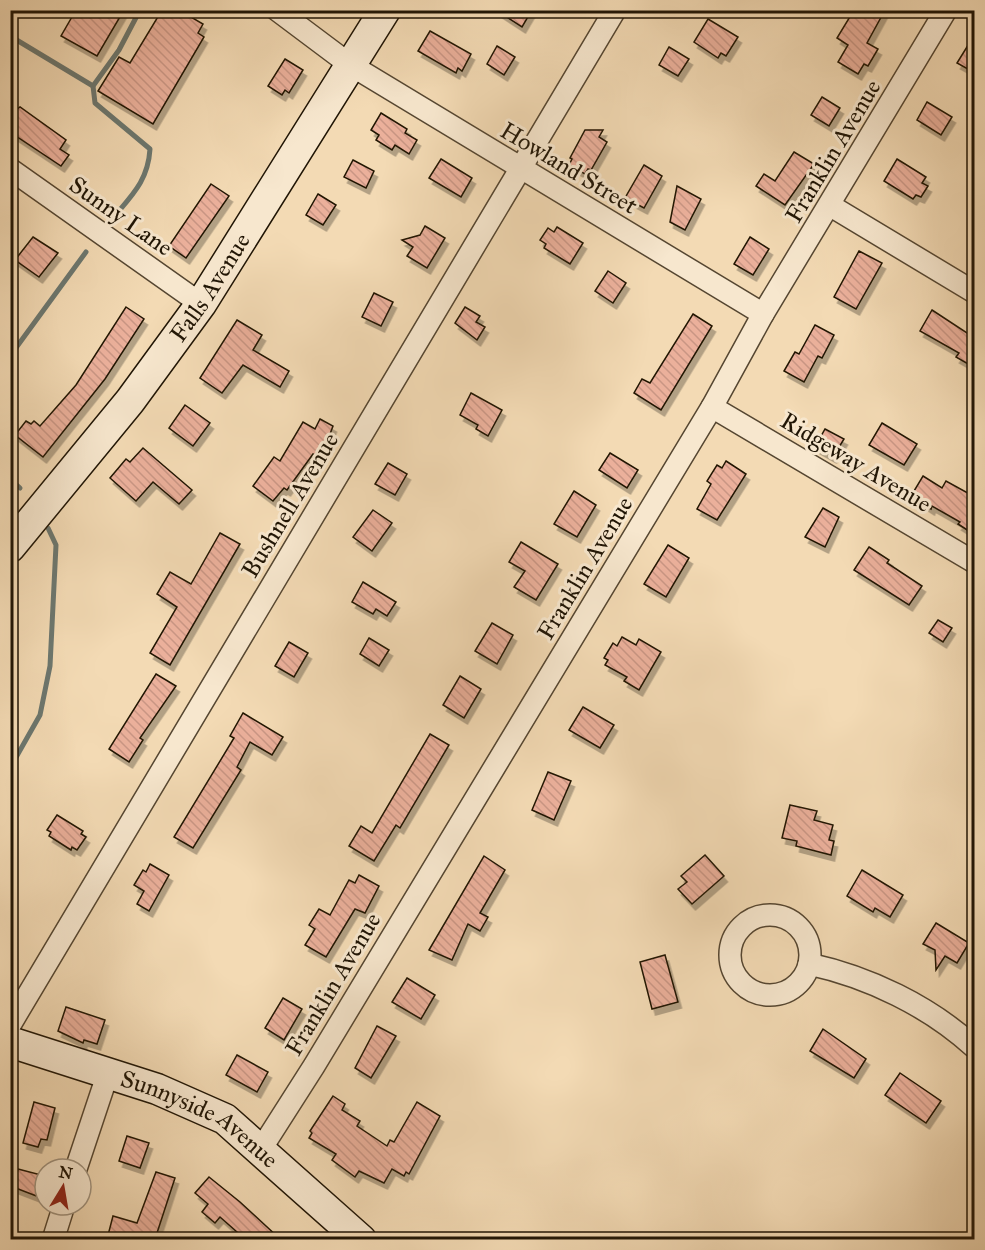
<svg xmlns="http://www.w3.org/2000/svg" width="985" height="1250" font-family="'IM FELL Great Primer',serif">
<defs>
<pattern id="building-back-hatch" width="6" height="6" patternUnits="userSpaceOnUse" patternTransform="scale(1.5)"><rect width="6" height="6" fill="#ebb09b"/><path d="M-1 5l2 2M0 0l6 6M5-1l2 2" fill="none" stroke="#c99684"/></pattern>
<filter id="shadow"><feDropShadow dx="3.5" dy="6" stdDeviation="0" flood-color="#0004"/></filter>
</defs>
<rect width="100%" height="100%" fill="#f3dab4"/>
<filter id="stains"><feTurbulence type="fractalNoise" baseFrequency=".00333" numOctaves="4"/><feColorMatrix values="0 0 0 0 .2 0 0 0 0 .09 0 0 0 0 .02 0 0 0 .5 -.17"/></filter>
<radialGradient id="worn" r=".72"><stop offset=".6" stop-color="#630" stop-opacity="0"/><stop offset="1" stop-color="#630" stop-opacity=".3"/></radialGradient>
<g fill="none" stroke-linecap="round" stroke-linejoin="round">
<g stroke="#6c776f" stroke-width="5">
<path d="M10 36 93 86"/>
<path d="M112 219C132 195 148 181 150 149L95 103 93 86 119 50 140 10"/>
<path d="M10 356 86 252"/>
<path d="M10 479 20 488"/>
<path d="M10 768 40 715 50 666 56 545 48 528"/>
</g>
</g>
<g fill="url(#building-back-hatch)" stroke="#201505" stroke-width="1.5" filter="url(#shadow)">
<path d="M76 10H124L97 56 61 36Z"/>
<path d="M162 10H179L203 24 198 33 204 37 153 124 98 91 119 57 130 63Z"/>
<path d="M496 10H532L522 27Z"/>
<path d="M854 10H885L867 43 878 49 868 66 864 64 858 74 838 62 848 45 837 38Z"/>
<path d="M708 19 738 37 726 56 721 53 718 58 694 42Z"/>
<path d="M430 31 471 54 462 71 458 68 456 73 418 51Z"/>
<path d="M975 34V73L957 63Z"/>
<path d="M497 46 515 57 504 75 487 64Z"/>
<path d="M669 47 689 59 678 76 659 65Z"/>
<path d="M285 59 303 70 289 93 285 90 282 95 268 86Z"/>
<path d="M822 97 840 108 829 126 811 115Z"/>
<path d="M927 102 952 117 941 135 917 120Z"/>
<path d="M10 104 17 109 20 107 66 140 60 149 69 155 61 166 10 132Z"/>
<path d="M381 113 407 129 405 133 417 140 409 154 395 145 392 150 376 140 379 135 371 130Z"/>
<path d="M585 130H603L599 137 607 142 591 170 588 169 585 174 569 165 572 159 570 158Z"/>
<path d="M794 152 814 164 785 205 756 186 764 174 775 181Z"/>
<path d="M441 159 472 178 461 197 429 178Z"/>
<path d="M897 159 926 177 922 183 928 186 921 197 916 195 913 199 884 181Z"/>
<path d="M353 160 374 171 366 188 344 177Z"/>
<path d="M644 165 662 176 644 208 625 198Z"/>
<path d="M211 184 229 196 186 258 169 246Z"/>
<path d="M677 186 701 199 685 230 670 222Z"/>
<path d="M318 194 336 205 323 225 306 215Z"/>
<path d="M425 226 445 238 427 268 407 256 413 247 402 240 420 235Z"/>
<path d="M557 227 583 243 570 264 544 248 546 244 540 240 548 228 554 232Z"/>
<path d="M33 237 58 253 39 277 15 260Z"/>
<path d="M750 237 769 249 753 275 734 264Z"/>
<path d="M859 251 882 263 856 309 834 297Z"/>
<path d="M608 271 626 283 613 303 595 291Z"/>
<path d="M374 293 393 302 381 326 362 317Z"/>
<path d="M126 307 144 319 105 379 43 457 15 435 26 421 31 424 34 421 40 426 76 385Z"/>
<path d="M465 307 480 316 476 322 485 327 477 340 455 323Z"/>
<path d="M932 310 970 335 975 328V368L956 357 959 353 920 331Z"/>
<path d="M693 314 712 326 661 410 634 393 642 379 650 383Z"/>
<path d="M237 320 262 335 253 350 289 371 280 387 243 365 222 393 200 378Z"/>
<path d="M815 325 834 335 822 358 818 356 804 382 784 371 795 352 799 354Z"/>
<path d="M471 393 502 410 488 436 476 429 478 425 460 415Z"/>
<path d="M185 405 210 423 193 446 169 428Z"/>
<path d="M320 419 333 426 321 458 313 454 287 490 284 488 273 501 253 486 274 457 280 461 303 422 315 429Z"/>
<path d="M882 423 917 444 904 465 869 445Z"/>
<path d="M825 429 844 439 833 457 815 447Z"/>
<path d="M143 448 192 490 179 504 153 482 136 501 110 478 126 459 130 462Z"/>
<path d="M610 453 638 470 627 488 599 470Z"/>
<path d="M726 461 746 474 717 520 697 509 711 484 707 481 717 465 722 468Z"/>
<path d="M388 463 407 474 395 495 375 484Z"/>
<path d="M923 476 942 488 946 481 975 497V535L958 524 960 522 932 506 931 509 911 496Z"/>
<path d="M574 491 596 505 577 537 554 524Z"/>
<path d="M823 508 839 517 825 547 805 537Z"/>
<path d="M373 510 392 523 372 551 353 537Z"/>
<path d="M220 533 240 544 170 665 150 653 177 607 157 594 170 572 191 584Z"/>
<path d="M521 542 558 564 536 600 514 587 525 571 509 562Z"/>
<path d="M668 545 689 558 666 597 644 584Z"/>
<path d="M869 547 889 560 887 563 922 586 909 605 854 570Z"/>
<path d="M363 582 396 602 387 616 376 609 373 614 352 602Z"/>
<path d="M938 620 952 628 943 642 929 633Z"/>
<path d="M492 623 513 635 497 664 475 651Z"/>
<path d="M622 637 636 645 639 639 661 652 639 690 624 681 627 677 605 665 608 660 604 658 613 643 617 646Z"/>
<path d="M369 638 389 650 379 666 360 654Z"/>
<path d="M289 642 308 653 294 677 275 666Z"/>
<path d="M156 674 176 686 140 738 143 740 129 762 109 749Z"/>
<path d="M460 676 481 689 464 718 443 705Z"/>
<path d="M583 707 614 725 600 748 569 730Z"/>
<path d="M243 713 283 737 272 755 250 742 237 767 241 770 193 848 174 837 234 738 230 736Z"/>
<path d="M430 734 449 745 400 828 396 825 374 861 349 846 361 826 372 833Z"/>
<path d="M548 772 571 781 554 820 532 810Z"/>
<path d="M790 805 817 811 814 820 833 825 829 840 834 841 831 855 796 846 797 841 782 838Z"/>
<path d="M57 815 83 831 81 834 86 837 77 850 72 847 71 850 49 836 51 832 47 830Z"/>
<path d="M705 855 724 876 692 904 678 889 687 882 681 876Z"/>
<path d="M484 856 505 870 480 913 488 917 480 931 468 924 452 960 429 950Z"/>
<path d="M150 864 169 875 149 911 137 904 144 891 134 885 143 870 146 872Z"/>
<path d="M862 870 903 895 890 917 875 908 873 912 847 896Z"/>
<path d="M359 875 379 886 365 913 355 909 326 957 305 945 315 929 309 925 319 909 330 915 349 880 355 883Z"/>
<path d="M936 923 969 943 957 963 945 956 936 970 935 950 923 944Z"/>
<path d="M665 955 678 1002 652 1009 640 962Z"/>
<path d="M407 978 435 995 421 1019 392 1002Z"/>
<path d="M283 998 302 1009 284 1040 265 1028Z"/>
<path d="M66 1007 105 1020 97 1044 84 1040 83 1043 58 1031Z"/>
<path d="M377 1026 396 1036 371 1078 355 1068Z"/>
<path d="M823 1029 866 1059 854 1078 810 1051Z"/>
<path d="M237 1055 268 1072 257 1092 226 1075Z"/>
<path d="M900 1073 941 1101 926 1123 885 1095Z"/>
<path d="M333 1096 345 1104 342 1110 360 1121 357 1126 387 1146 390 1140 394 1142 417 1102 440 1116 409 1174 406 1172 404 1176 392 1169 384 1183 359 1171 355 1177 332 1160 336 1154 309 1138 312 1133 310 1131Z"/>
<path d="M34 1102 55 1108 47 1140 41 1139 38 1147 23 1143Z"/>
<path d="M127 1136 149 1143 140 1168 119 1161Z"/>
<path d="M18 1169 45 1176V1190H41L39 1197 13 1187Z"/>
<path d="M156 1172 175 1178 155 1239 138 1235 136 1239H107L113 1216 137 1223Z"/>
<path d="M209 1177 240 1202 280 1239H245L220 1217 215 1223 202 1212 208 1204 195 1193Z"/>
</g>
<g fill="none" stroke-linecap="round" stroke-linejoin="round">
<g stroke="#554631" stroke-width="24">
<g id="street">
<path d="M277 10 349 64 763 314"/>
<path d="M10 169 201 304"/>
<path d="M831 206 974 292"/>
<path d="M712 407 974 562"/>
<circle cx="770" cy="955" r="40"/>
<path d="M809 964C869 977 929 1006 974 1047"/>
<path d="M10 1025 615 10"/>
<path d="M261 1149 314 1066 712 407 763 314 946 10"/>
<path d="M76 1169 108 1073"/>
<path d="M53 1240 64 1205"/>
</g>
</g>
<g stroke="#201505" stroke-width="33">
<g id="secondary">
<path id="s1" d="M10 547 130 401 201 304 385 10"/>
<path id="s2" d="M10 1042 157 1089 225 1119 361 1240"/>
</g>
</g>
<use href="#street" stroke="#f7e7ce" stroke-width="21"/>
<use href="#secondary" stroke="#f7e7ce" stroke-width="30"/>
</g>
<g text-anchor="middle" stroke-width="6" stroke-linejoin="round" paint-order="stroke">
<g font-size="24" fill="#201505" stroke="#f7e7ce">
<text transform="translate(833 151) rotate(-59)" y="8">Franklin Avenue</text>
<text transform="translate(569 168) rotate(31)" y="8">Howland Street</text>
<text transform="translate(121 216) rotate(35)" y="8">Sunny Lane</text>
<text dy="8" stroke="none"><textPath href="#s1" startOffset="328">Falls Avenue</textPath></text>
<text transform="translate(856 462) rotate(31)" y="8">Ridgeway Avenue</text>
<text transform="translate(290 505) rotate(-59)" y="8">Bushnell Avenue</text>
<text transform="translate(585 568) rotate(-59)" y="8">Franklin Avenue</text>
<text transform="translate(333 984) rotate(-59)" y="8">Franklin Avenue</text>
<text dy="8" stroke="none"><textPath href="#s2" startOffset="206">Sunnyside Avenue</textPath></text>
</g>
</g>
<rect width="985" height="1250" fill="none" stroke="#f3dab4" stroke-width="36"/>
<rect x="12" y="12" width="961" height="1226" fill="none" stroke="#201505" stroke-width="3"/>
<rect x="18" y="18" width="949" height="1214" fill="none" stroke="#201505" stroke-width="1.5"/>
<g transform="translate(63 1187) rotate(11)"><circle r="28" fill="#f7e7ce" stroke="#a1937e" stroke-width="1.5"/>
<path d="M0-4.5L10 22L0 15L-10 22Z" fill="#8f2418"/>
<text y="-9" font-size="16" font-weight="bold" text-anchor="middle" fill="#201505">N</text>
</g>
<rect width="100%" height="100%" filter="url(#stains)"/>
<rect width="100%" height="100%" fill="url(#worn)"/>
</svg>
